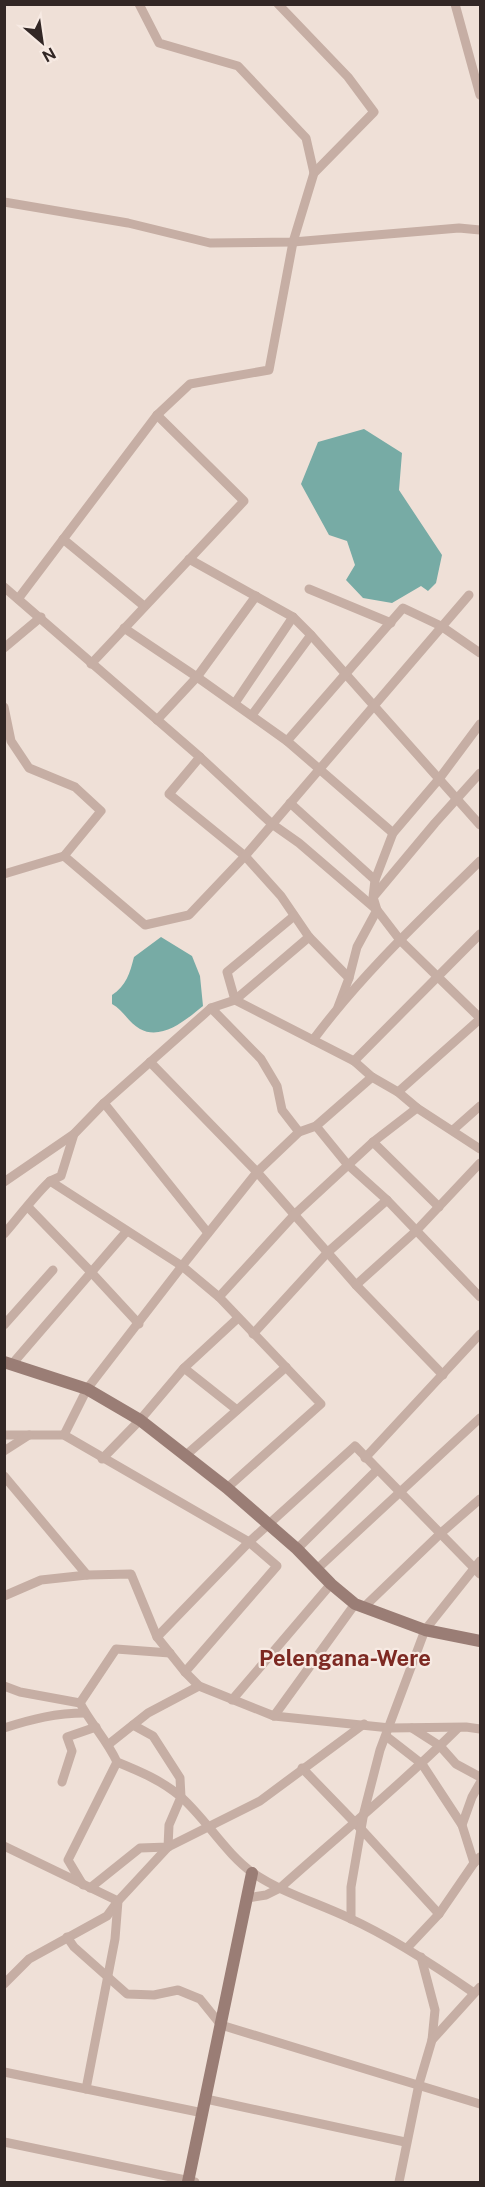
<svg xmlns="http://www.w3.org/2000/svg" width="485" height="2187" font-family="'Public Sans',sans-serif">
<rect width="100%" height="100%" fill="#efe0d7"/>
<g fill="#77aba5">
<path d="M364 429 402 453 399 490 442 555 436 583 428 591 421 586 392 603 363 598 346 580 355 565 347 541 329 535 301 484 318 442Z"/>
<path d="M161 937 192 956 200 976 203 1006C187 1019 162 1041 140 1029 129 1023 123 1010 112 1004V995C126 986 130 973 134 957Z"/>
</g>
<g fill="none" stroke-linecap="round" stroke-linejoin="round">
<g stroke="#c6aea4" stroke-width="9">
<path d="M139 4 159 43 238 66 306 138 314 173"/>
<path d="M455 4 480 95"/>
<path d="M4 202 128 223 210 243 293 242 459 228 480 230"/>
<path d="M63 539 144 606"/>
<path d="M189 559 293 617 311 635 480 825"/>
<path d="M4 587 200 757 272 824 299 843 377 910 400 940 480 1018"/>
<path d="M309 589 391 623"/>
<path d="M18 599 157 415 190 384 269 370 293 242 314 173 374 112 348 77 278 4"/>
<path d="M124 628 197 677 287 741 393 833"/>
<path d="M4 648 41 617"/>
<path d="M91 664 244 501 157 415"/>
<path d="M235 703 293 617"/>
<path d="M4 707 11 741 29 768 75 787 101 811 64 856"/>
<path d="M252 715 311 635"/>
<path d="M157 720 197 677 256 596"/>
<path d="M287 741 403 608 441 626 480 653"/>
<path d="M200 757 169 794 245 856 281 896 309 937 349 978"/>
<path d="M290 803 375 880"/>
<path d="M4 874 64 856 145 925 189 915 245 856 469 595"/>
<path d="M374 896 435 823 480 773"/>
<path d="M294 916 227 972 235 1000 354 1061 372 1077 398 1092 417 1108 480 1149"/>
<path d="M338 1007 349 978 357 947 377 910 373 897 375 880 393 833 439 779 480 724"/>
<path d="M211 1008 261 1059 277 1086 282 1110 299 1132"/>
<path d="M313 1040C362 974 422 918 480 861"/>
<path d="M354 1061 480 934"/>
<path d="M150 1062 257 1172 356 1285 443 1375"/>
<path d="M398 1092 480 1019"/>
<path d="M104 1103 208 1233"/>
<path d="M316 1126 347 1164 387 1200 480 1297"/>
<path d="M453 1130 480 1106"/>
<path d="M373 1142 439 1207"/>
<path d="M4 1182 74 1134"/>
<path d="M28 1207 90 1271 139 1324"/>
<path d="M4 1234C20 1216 33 1197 50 1181"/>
<path d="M356 1285 416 1231 480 1163"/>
<path d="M219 1297 295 1214 373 1142 417 1108"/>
<path d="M4 1325 53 1270"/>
<path d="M253 1334 328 1252 387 1200"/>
<path d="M13 1363 126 1232"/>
<path d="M184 1368 237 1410"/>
<path d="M4 1435H64L249 1542 277 1566 185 1672"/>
<path d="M64 1435 87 1389 182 1266 257 1172 299 1132 316 1126 372 1077"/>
<path d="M4 1451 29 1435"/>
<path d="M185 1456 286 1367"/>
<path d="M365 1458 480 1334"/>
<path d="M102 1459 140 1420 184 1368 238 1318"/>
<path d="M4 1476 87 1575"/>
<path d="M227 1488 321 1404 219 1297 182 1266 50 1181 61 1176 74 1134 104 1103 211 1008 235 1000 309 937"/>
<path d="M297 1549 377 1470"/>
<path d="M317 1569 480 1418"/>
<path d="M4 1596 41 1580 87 1575 131 1574 157 1637 185 1672 199 1686 274 1716 390 1728 466 1727 480 1729"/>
<path d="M363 1608 441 1533 480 1499"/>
<path d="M157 1637 249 1542 355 1446 480 1574"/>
<path d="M4 1686 20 1692 80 1703C91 1724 107 1740 117 1762 139 1771 163 1781 181 1797 206 1819 226 1854 253 1873 282 1893 318 1903 349 1918 393 1938 434 1965 474 1993"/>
<path d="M232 1700 331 1584"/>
<path d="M80 1703 116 1649 170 1653"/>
<path d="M274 1716 355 1604"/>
<path d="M4 1728C32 1719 56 1713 85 1713"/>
<path d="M412 1728 440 1746 456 1764 480 1777"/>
<path d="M386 1736 422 1764 462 1825 474 1863"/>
<path d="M109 1744 148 1713 199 1686"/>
<path d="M302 1768 362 1830 439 1914"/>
<path d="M62 1782 72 1751 67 1737 96 1727"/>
<path d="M462 1825 472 1797 480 1783"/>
<path d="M4 1846 118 1901 107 1916 29 1959 4 1984"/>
<path d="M83 1885 68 1860 117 1762"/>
<path d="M90 1888 140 1848 168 1847 169 1825 181 1797 180 1778 153 1736 133 1725"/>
<path d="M247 1898 266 1895 280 1888C339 1835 402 1784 458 1728"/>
<path d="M351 1919V1887L364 1812 380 1750 425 1630 480 1561"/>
<path d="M67 1937 74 1947 127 1994 154 1995 178 1990 200 1999 221 2025 480 2104"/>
<path d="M407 1948 439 1914 474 1863 480 1857"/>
<path d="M421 1957 435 2010 432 2040"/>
<path d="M4 2072 203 2113"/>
<path d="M86 2089 115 1939 118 1901 168 1847 260 1801 364 1724"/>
<path d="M206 2099 405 2142"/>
<path d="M4 2142 195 2182"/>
<path d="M399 2182 419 2084 432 2040 480 1987"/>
</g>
<g stroke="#9a7d75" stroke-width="12">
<path d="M4 1362 87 1389 140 1420 227 1488 297 1549 331 1584 355 1604 425 1630 480 1641"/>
<path d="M188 2182 252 1873"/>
</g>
</g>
<g text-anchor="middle" stroke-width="4.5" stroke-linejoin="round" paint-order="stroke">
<g font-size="22" font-weight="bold" fill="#7d2922" stroke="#f7eae3">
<text x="345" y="1666">Pelengana-Were</text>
</g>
</g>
<rect width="485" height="2187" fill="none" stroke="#322725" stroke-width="12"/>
<g transform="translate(42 42) rotate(151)" stroke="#f7eae3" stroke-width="4.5" paint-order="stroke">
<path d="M0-4.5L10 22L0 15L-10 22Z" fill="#322725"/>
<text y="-9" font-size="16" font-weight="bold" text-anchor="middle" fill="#322725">N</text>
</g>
</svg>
